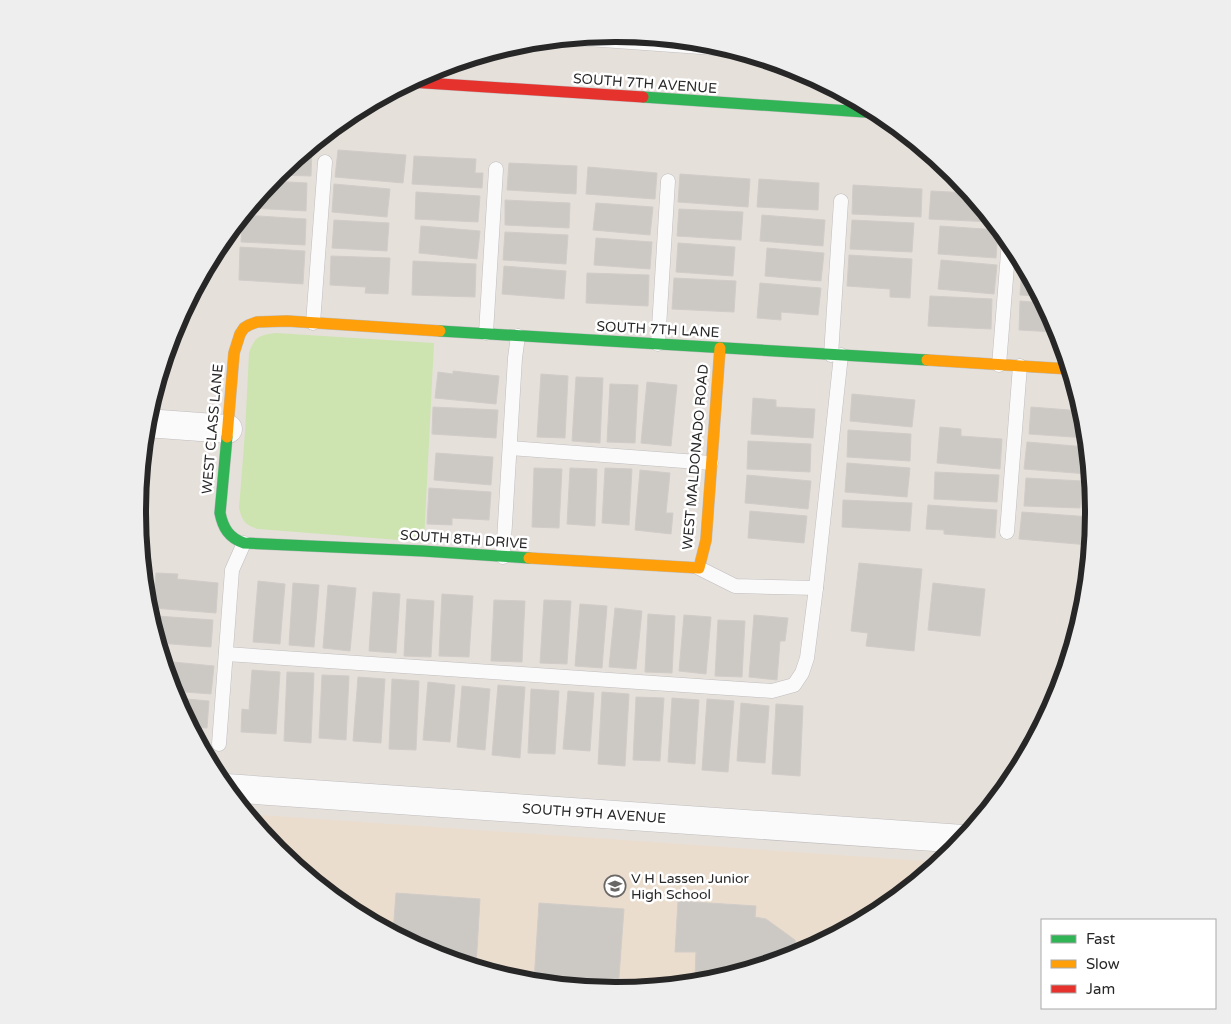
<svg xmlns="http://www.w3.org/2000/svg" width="1231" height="1024" font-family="'Varela Round',sans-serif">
<rect width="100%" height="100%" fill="#e6e0db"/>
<path fill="#ebddce" d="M248 814 940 862 881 910 798 954 709 981 615 990 522 981 432 954 350 909 277 850Z"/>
<path fill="#cde4b1" d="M276 333 434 343 424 542 258 529C245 525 242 521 239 508L245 432 249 353C254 337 259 335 276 333Z"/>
<g fill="#ccc9c5" stroke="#d1ccc7">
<path d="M309 148H312L311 176 276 175Z"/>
<path d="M338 150 406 155 403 183 335 177Z"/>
<path d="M414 156 476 159 475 173H483L482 188 412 184Z"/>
<path d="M509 163 577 166 576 194 507 190Z"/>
<path d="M588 167 657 173 655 199 586 194Z"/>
<path d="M680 174 750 179 748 207 678 202Z"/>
<path d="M759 179 819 183 818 210 757 207Z"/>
<path d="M271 181 307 183 306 211 249 208Z"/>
<path d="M334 184 390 189 387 217 332 212Z"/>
<path d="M853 185 922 189 921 217 852 214Z"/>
<path d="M931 191 970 193 993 222 929 219Z"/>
<path d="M416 192 480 196 478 222 415 219Z"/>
<path d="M505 200 570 203 569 228 505 225Z"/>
<path d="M596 203 653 207 650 235 593 230Z"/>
<path d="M679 209 743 212 741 240 677 236Z"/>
<path d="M243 215 306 219 305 245 241 242Z"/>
<path d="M762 215 825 220 823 246 760 241Z"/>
<path d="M334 220 389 223 387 251 332 248Z"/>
<path d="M852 220 914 223 912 252 850 249Z"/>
<path d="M421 226 480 231 477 259 419 253Z"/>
<path d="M940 226 998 230 996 258 938 254Z"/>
<path d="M505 232 568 235 566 264 503 260Z"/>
<path d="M596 238 652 242 650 269 594 265Z"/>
<path d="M678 243 735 247 733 276 676 272Z"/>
<path d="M240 247 305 251 303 284 239 280Z"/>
<path d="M767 248 824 253 821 281 765 276Z"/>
<path d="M849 255 912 259 910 298 890 297V289L847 286Z"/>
<path d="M331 256 390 258 388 294 365 293 366 287 330 285Z"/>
<path d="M941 260 997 265 994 294 938 289Z"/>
<path d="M413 261 476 264 475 297 412 295Z"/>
<path d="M504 266 566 271 564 299 502 294Z"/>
<path d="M1022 267H1024L1039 296 1020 295Z"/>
<path d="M587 273 649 275 648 306 586 303Z"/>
<path d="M674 278 736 281 734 312 672 309Z"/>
<path d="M760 283 821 288 818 315 781 312V320L757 318Z"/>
<path d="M930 296 992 299 991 329 928 326Z"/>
<path d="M1020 301 1043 303 1057 329 1060 338H1055V332L1019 330Z"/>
<path d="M453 371 499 376 496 404 435 398 438 372 453 374Z"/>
<path d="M541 374 568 376 565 438 537 437Z"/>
<path d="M576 377 603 378 600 443 572 441Z"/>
<path d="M647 382 677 385 671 446 641 443Z"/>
<path d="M610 384 638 385 635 443 607 442Z"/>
<path d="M852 394 915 400 912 427 850 421Z"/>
<path d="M753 398 776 400V407L815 409 813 438 751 434Z"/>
<path d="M433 407 498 410 496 438 432 434Z"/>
<path d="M1031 407 1082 411 1085 419 1087 438 1029 434Z"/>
<path d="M940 427 961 429V436L1002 439 1000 469 937 463Z"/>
<path d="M848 430 911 434 910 461 847 457Z"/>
<path d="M748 441 811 444 810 472 747 469Z"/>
<path d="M1027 442 1087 447 1089 464 1088 474 1024 469Z"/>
<path d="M436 453 493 457 491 485 434 480Z"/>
<path d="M847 463 910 468 907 497 845 492Z"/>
<path d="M534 468 562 469 559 528 532 527Z"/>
<path d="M570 468 597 469 595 526 567 524Z"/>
<path d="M605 468 632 469 629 525 602 523Z"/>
<path d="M640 470 670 473 666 513H673L671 534 635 530Z"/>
<path d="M935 472 999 475 997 502 934 499Z"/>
<path d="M747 475 811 481 808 509 745 503Z"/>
<path d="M1026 478 1082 481 1080 508 1024 506Z"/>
<path d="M429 488 491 492 489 520 452 518V525L427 524Z"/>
<path d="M843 500 912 503 910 531 842 527Z"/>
<path d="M928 505 997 510 995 538 944 534V530L926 529Z"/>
<path d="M750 511 807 516 804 543 748 538Z"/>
<path d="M1022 512 1091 517 1089 545 1019 539Z"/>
<path d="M859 563 922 569 914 651 866 646 868 633 851 631Z"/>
<path d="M156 573 178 574 177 579 218 583 216 613 153 608Z"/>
<path d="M258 581 285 584 280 644 253 642Z"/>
<path d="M293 583 319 585 314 647 289 645Z"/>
<path d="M933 583 985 589 980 636 928 630Z"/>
<path d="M328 585 356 588 350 651 323 648Z"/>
<path d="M373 592 400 594 396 653 369 651Z"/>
<path d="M442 594 473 596 469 657 439 656Z"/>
<path d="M407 599 434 601 431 657 404 656Z"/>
<path d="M494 600 525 601 522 662 491 661Z"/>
<path d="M544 600 571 601 567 664 540 663Z"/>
<path d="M580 604 607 606 602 668 575 666Z"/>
<path d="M615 608 642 611 636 669 609 667Z"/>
<path d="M648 614 675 616 672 673 645 672Z"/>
<path d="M684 615 711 617 706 674 679 671Z"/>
<path d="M754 615 788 618 785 641H780L777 680 749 677Z"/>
<path d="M157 616 213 620 211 647 158 643 156 636Z"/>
<path d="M718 620 745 621 742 677 715 676Z"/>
<path d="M163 661 214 666 211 694 172 691Z"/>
<path d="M252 670 280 672 276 734 241 732 242 709 249 710Z"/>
<path d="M287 672 314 673 311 743 284 741Z"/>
<path d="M322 675 349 676 346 740 319 738Z"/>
<path d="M358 677 385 679 381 743 353 741Z"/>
<path d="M392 679 419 681 416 750 389 749Z"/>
<path d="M428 682 455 685 450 742 423 740Z"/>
<path d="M498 685 525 687 520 758 492 755Z"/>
<path d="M462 686 490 689 485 750 457 747Z"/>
<path d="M531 689 559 691 555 754 528 753Z"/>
<path d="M568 691 594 693 590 751 563 749Z"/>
<path d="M602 692 629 694 625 766 598 764Z"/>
<path d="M636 697 664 698 660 761 633 760Z"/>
<path d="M175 698 209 701 207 728 191 727Z"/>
<path d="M672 698 699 700 695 764 668 762Z"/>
<path d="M707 699 734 701 728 772 702 770Z"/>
<path d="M741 703 769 706 765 763 737 761Z"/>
<path d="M776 704 803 706 800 776 772 774Z"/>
<path d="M323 888 336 889V898Z"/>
<path d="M396 893 480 899 476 967 432 954 393 933Z"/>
<path d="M678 901 756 906 755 917 766 919 795 940 797 954 709 981 697 982 695 977 696 952H675Z"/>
<path d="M539 903 624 909 618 990 534 982Z"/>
</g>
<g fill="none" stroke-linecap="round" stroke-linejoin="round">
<g stroke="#bfbdbe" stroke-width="15">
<g id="lane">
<path d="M574 38 729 49"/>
<path d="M313 323 325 162"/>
<path d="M486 333 496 169"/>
<path d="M658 344 668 181"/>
<path d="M831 355 841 201"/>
<path d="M999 365 1009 241"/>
<path d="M510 448 711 463"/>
<path d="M1007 532 1020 366"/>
<path d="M503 557 515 358 518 336"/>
<path d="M699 568 735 586 816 588"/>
<path d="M226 654 772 691 794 685 802 673 807 658 816 588 841 355"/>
<path d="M219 744 232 570 244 543"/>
</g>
</g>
<g stroke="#bfbdbe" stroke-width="29">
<g id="street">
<path d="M146 423 228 429"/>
<path d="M226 788 963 839"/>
</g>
</g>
<g stroke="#bfbdbe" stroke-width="12">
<g id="fast">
<path d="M643 97 879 113"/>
<path d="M440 331 927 360"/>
<path d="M227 437 220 513C223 528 229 538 244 543L423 551 529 558"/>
</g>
</g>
<g stroke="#bfbdbe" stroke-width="12">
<g id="slow">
<path d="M927 360 1069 369"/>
<path d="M227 437 234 353 240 334 244 328 249 325 257 322 287 321 440 331"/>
<path d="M529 558 699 568 706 540 720 348"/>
</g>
</g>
<g stroke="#bfbdbe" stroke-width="12">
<path id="jam" d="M410 82 643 97"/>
</g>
<use href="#lane" stroke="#fbfafa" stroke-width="14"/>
<use href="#street" stroke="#fbfafa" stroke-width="28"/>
<use href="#fast" stroke="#30b455" stroke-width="11"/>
<use href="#slow" stroke="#ff9f0a" stroke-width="11"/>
<use href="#jam" stroke="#e5322d" stroke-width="11"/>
</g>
<defs>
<g id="school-ring" transform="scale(1.125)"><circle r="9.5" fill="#fff" stroke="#6a6866" stroke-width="1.5"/><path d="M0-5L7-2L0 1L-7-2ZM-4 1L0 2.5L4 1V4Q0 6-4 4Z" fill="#6a6866"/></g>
</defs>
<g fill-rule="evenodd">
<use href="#school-ring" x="615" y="886"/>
</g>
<g text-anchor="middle" stroke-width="5" stroke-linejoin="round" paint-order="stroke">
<g font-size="14" fill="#272727" stroke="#fff">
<text transform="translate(645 83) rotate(4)" y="5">SOUTH 7TH AVENUE</text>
<text transform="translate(658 329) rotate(3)" y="5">SOUTH 7TH LANE</text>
<text transform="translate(212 429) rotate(-85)" y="5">WEST CLASS LANE</text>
<text transform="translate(695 457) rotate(-85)" y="5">WEST MALDONADO ROAD</text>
<text transform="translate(464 539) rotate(4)" y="5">SOUTH 8TH DRIVE</text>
<text transform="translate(594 813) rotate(4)" y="5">SOUTH 9TH AVENUE</text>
</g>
<g font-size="14" fill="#272727" stroke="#fff" text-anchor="start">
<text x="631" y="883">V H Lassen Junior<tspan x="631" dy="16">High School</tspan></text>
</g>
</g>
<path d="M0 0H1231V1024H0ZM615 42H616A469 469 0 0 1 1085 511V513A469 469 0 0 1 616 982H615A469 469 0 0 1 146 513V511A469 469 0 0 1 615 42Z" fill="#eee" fill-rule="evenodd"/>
<path fill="none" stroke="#272727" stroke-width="6" d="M615 42H616A469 469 0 0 1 1085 511V513A469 469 0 0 1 616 982H615A469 469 0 0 1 146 513V511A469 469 0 0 1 615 42Z"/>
<rect x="1041" y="919" width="175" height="90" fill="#ffffff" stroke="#a9a9a9"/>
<rect x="1051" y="935" width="25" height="8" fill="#30b455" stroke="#a9a9a9"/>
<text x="1086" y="944" font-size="15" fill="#272727">Fast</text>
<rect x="1051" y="960" width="25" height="8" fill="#ff9f0a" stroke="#a9a9a9"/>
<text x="1086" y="969" font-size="15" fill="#272727">Slow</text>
<rect x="1051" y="985" width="25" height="8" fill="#e5322d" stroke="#a9a9a9"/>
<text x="1086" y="994" font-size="15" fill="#272727">Jam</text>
</svg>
